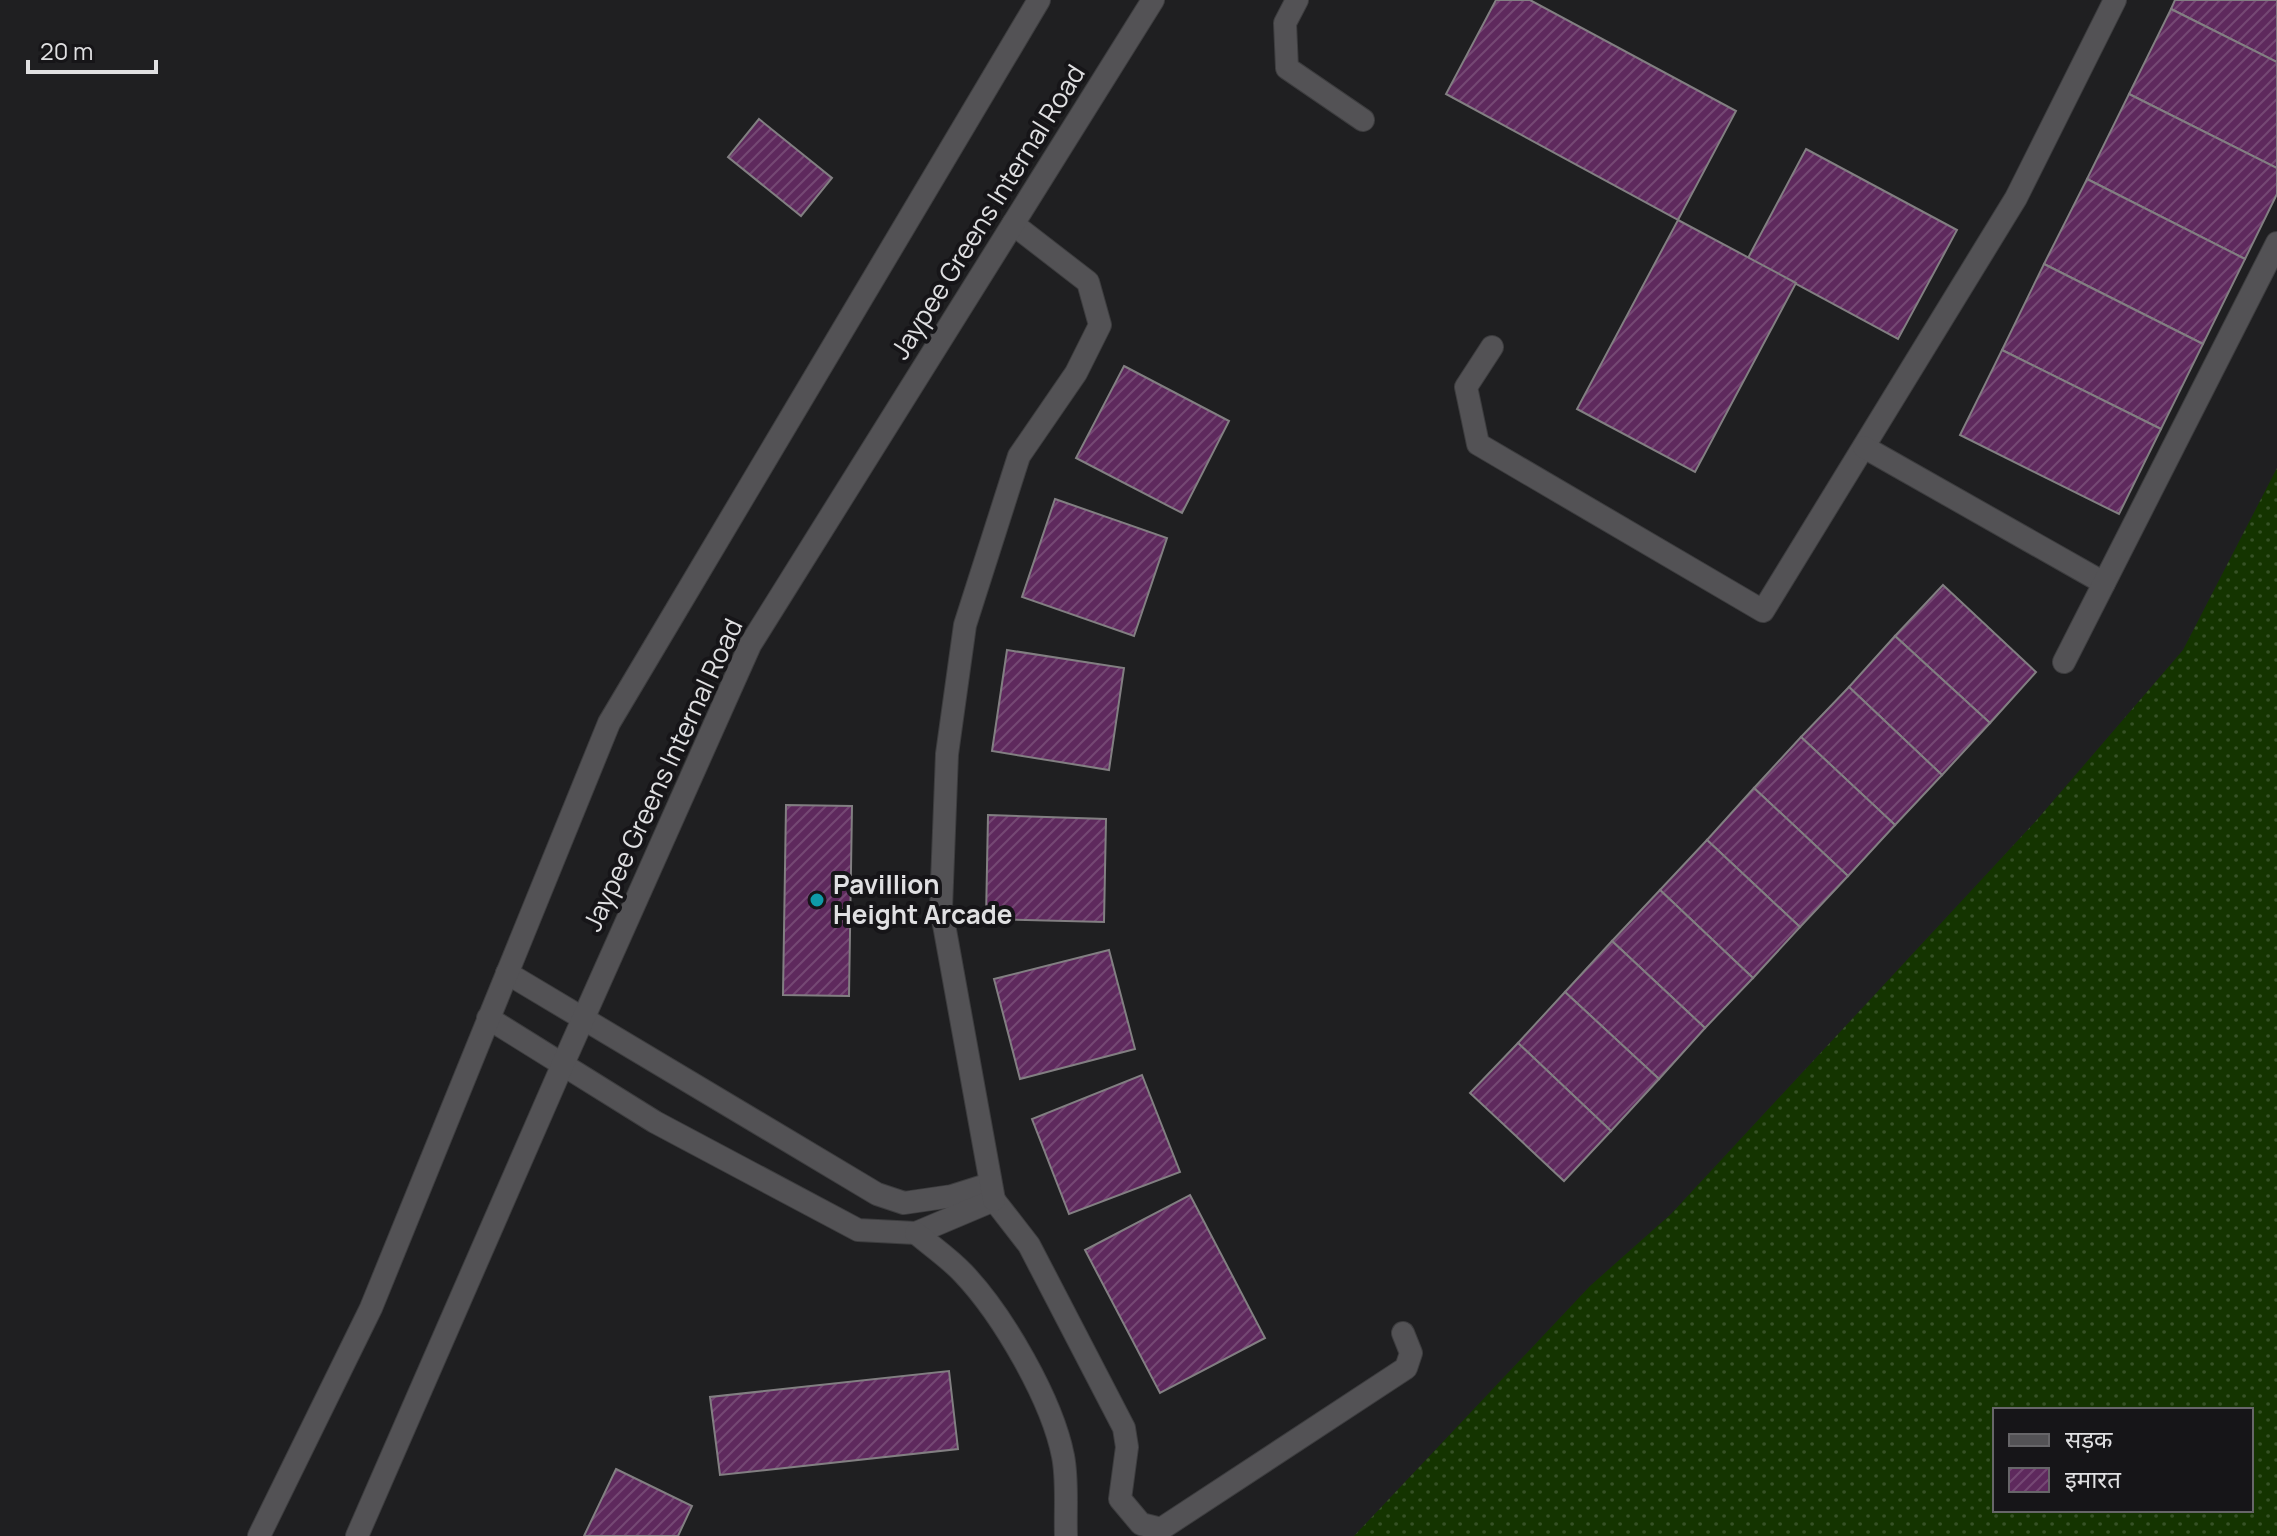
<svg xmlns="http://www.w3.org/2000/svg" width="2277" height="1536" font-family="Manrope,'Noto Sans Devanagari',sans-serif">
<defs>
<pattern id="grass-dots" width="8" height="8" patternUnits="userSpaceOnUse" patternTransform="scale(2)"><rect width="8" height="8" fill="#143400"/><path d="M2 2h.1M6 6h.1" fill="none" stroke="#365125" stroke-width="1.8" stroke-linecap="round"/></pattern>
<pattern id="building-hatch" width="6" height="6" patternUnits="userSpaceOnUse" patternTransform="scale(2)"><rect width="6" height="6" fill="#5e295d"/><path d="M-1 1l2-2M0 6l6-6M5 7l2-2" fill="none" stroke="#754874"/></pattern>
</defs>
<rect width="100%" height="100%" fill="#1f1f21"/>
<path fill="url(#grass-dots)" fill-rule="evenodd" d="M2277 468V1536H1354L1590 1286 1671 1214 2035 822 2183 650ZM1995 1410H2251V1510H1995Z"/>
<g fill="url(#building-hatch)" stroke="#827f82" stroke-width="2">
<path d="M1496 0H1530L1736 111 1678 220 1446 94Z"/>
<path d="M2175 0H2277V62L2171 9Z"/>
<path d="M2171 9 2277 62V168L2129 94Z"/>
<path d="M2129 94 2277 168V194L2245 259 2087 179Z"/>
<path d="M759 119 832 178 801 216 728 157Z"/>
<path d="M1806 149 1957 230 1898 339 1748 258Z"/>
<path d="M2087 179 2245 259 2203 344 2044 264Z"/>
<path d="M1678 220 1796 283 1695 472 1577 409Z"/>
<path d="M2044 264 2203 344 2161 429 2002 350Z"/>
<path d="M2002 350 2161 429 2119 514 1960 435Z"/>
<path d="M1124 366 1229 421 1182 513 1076 458Z"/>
<path d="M1055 499 1167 538 1134 636 1022 597Z"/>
<path d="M1943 585 2036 672 1990 723 1895 636Z"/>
<path d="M1895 636 1990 723 1942 775 1849 687Z"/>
<path d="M1007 650 1124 668 1109 770 992 751Z"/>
<path d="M1849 687 1942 775 1895 825 1801 737Z"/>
<path d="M1801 737 1895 825 1848 876 1754 788Z"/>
<path d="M1754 788 1848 876 1800 927 1707 840Z"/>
<path d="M786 805 852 806 849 996 783 995Z"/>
<path d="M988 815 1106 819 1104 922 986 919Z"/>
<path d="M1707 840 1800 927 1753 978 1660 890Z"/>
<path d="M1660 890 1753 978 1705 1028 1612 941Z"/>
<path d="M1612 941 1705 1028 1659 1079 1565 992Z"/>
<path d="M1109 950 1135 1049 1020 1079 994 979Z"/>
<path d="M1565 992 1659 1079 1611 1131 1518 1043Z"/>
<path d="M1518 1043 1611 1131 1564 1181 1470 1093Z"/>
<path d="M1142 1075 1180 1172 1069 1214 1032 1119Z"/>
<path d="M1190 1195 1265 1338 1160 1393 1085 1250Z"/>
<path d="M949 1371 958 1449 720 1475 710 1397Z"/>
<path d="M616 1469 692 1506 678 1536H584Z"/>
</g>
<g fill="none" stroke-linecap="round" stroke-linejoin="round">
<g stroke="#3d3d3f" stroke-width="24">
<g id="service">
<path d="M1297 0 1285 23 1287 68 1363 120"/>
<path d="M1492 347 1466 387 1478 444 1763 611 2016 198 2115 0"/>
<path d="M1864 447 2104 583"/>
</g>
</g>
<g stroke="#3d3d3f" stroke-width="24">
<g id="minor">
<path d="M2064 662 2277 243"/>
<path d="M507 973 877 1194 904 1203 952 1196 990 1184"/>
<path d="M488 1018 655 1122 858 1230 916 1233 994 1200 1029 1245 1124 1428 1127 1447 1120 1499 1141 1524 1161 1529 1406 1368 1411 1353 1403 1333"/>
<path d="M994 1200 941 908 947 754 965 625 1019 456 1076 373 1100 325 1088 282 1013 224"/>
<path d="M916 1233C931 1246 949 1258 963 1273 1003 1315 1052 1400 1063 1456 1068 1481 1065 1510 1066 1536"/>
<path d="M259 1536 371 1308 609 723 1039 0"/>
<path d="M357 1536 563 1064 750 645 1153 0"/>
</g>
</g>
<use href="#service" stroke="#535255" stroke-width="22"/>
<use href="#minor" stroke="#535255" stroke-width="22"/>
</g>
<circle fill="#0f9aa8" stroke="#161518" stroke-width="3" cx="817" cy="900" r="8"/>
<g text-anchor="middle" stroke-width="8" stroke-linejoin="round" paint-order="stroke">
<g font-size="26" fill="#e0e0e2" stroke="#161518">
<text transform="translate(988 212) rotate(-58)" y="9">Jaypee Greens Internal Road</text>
<text transform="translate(663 775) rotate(-65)" y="9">Jaypee Greens Internal Road</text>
</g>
<g font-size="26" font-weight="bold" fill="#e0e0e2" stroke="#161518" text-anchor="start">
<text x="833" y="894">Pavillion<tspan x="833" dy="30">Height Arcade</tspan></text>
</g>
</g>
<rect x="1993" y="1408" width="260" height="104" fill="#161518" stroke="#676669" stroke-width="2"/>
<rect x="2009" y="1434" width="40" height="12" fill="#535255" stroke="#676669" stroke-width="2"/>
<text x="2065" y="1448" font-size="24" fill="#e0e0e2">सड़क</text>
<rect x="2009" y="1468" width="40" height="24" fill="url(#building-hatch)" stroke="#676669" stroke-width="2"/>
<text x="2065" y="1488" font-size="24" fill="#e0e0e2">इमारत</text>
<path d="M28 60v12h128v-12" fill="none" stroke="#e0e0e2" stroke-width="4"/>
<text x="40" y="60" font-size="24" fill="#e0e0e2" stroke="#161518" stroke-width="6" paint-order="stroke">20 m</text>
</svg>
